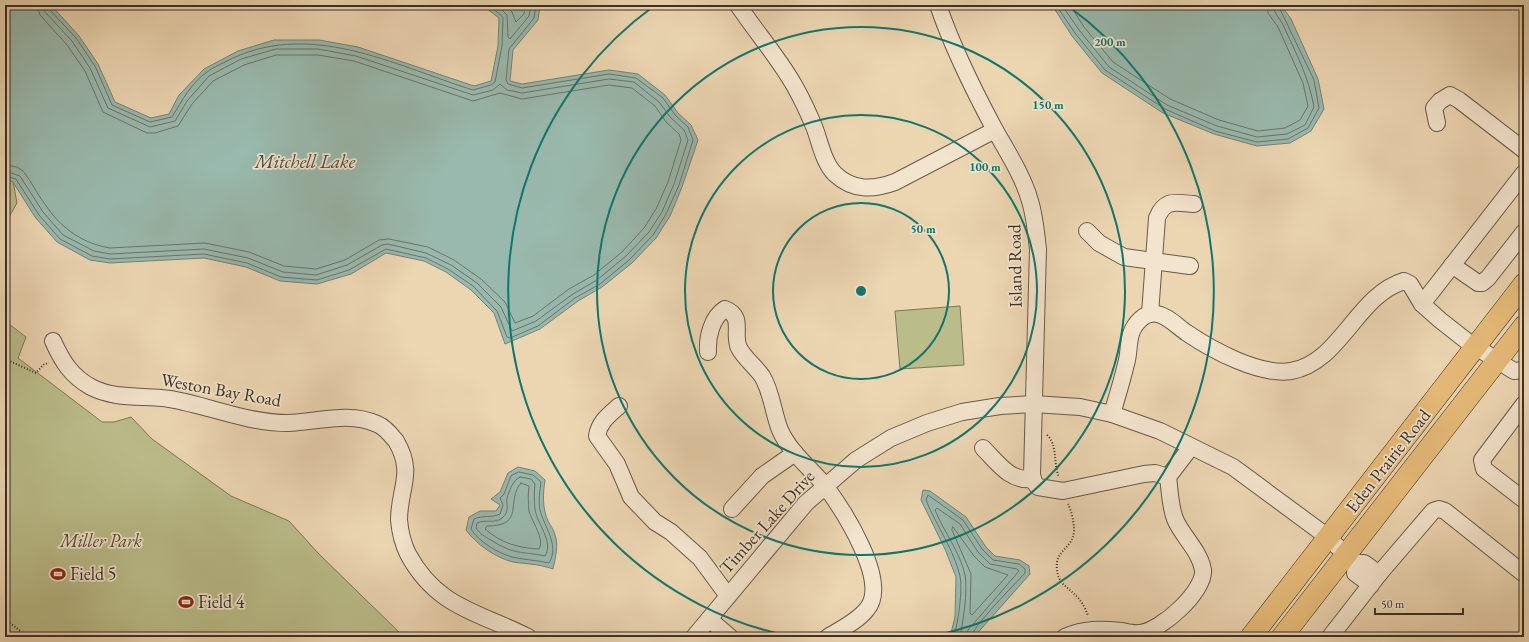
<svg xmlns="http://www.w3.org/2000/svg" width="1529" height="642" font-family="'EB Garamond',serif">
<rect width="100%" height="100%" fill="#ecd6b2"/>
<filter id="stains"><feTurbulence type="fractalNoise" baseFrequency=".005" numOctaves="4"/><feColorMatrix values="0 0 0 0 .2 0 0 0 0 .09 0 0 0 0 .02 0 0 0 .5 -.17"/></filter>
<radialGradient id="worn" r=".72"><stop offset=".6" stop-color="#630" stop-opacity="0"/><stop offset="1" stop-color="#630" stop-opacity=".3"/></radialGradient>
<g fill="#babd8a" stroke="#7a7658">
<path d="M5 179 13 181 17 203 5 224Z"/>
<path d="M960 306 964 365 900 369 895 311Z"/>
<path d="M5 321 26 337 18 358 102 422H114L131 417 152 439 231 496 289 521 318 553 404 637H5Z"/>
</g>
<g fill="#99b9ae" stroke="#738278">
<path d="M5 5H51L79 36 98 64 115 102 151 118 169 114 179 95 204 69 238 51 274 40H319L358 47 474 86 491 81 498 46 499 18 482 5H540L538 20 513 50 510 81 522 84 609 70 638 74 665 95 678 113 691 125 698 140 682 187 670 216 656 238 632 263 602 287 578 301 540 329 505 344 494 313 471 290 446 272 424 261 386 253 351 274 317 284 280 281 246 267 204 258 110 263 90 260 57 242 35 217 13 182 5 179Z"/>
<path d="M1052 5H1281L1291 19 1318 79 1324 109 1311 131 1290 143 1257 146 1214 134 1163 113 1102 73 1072 36Z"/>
<path d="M518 467 535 471 545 480C543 493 542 508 548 521 550 525 554 530 555 535 559 545 555 559 553 569 539 564 527 564 513 562 496 558 476 544 466 530L469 517 480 511H496L500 505 491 499 500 492 508 473Z"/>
<path d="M923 490 930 491 966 517 986 547 995 556 1020 560 1029 566 1030 574 974 637H950L955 617 956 577 945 549 921 500Z"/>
</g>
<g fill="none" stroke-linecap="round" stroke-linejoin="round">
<g stroke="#6a746a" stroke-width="1">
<path d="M48 5 49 9 76 38 95 66 112 105 150 122 172 117C182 101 191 83 207 72 212 68 219 65 225 62 308 18 393 65 473 90L491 85 495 82 502 46 503 18 501 15 488 5"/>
<path d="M497 5 507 15 508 37 510 39 529 16 531 5"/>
<path d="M506 5 512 12 516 22 524 14 525 5"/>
<path d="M1056 5 1075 33 1105 70 1165 109 1215 131 1257 142 1288 139 1308 128 1319 108 1314 80 1278 5"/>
<path d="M1062 5 1079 30 1109 67 1167 105 1217 126 1257 137 1287 134 1305 125 1314 107C1309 78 1296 53 1284 27 1281 19 1273 13 1273 5"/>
<path d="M1070 5 1084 27 1113 62 1170 99 1219 120 1258 131 1285 128 1300 120 1308 106 1303 83 1278 27 1268 13 1267 5"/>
<path d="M5 165 17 167 23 171C32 182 38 196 47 207 62 229 84 244 110 248L205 243 249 252 284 266 316 269 345 260 379 240 389 239 428 247 454 260 481 279 505 302 515 323 533 316 569 289 594 275 622 252 644 228 656 209 668 182 681 140 679 134 666 122 655 106 632 88 609 85 522 99 500 93 473 101 354 61 318 55H276L244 65 213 81 192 104 178 126 155 133H147L103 112 85 71 67 45 40 15 37 5"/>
<path d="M5 171 20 176 43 212 63 235 94 251 110 254 204 249 248 258 283 272 316 275 347 265 382 245 388 244 426 253 451 265 477 283 501 307 512 331 536 321 573 294 597 280 626 256 649 232 662 212 674 184 688 140 684 130 671 118 659 102 634 82 609 79 522 93 507 90 500 84 493 90 473 95 356 56 318 49H276L241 59 209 76 187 101 175 121 150 127 108 108 90 68 72 41 45 12 43 5"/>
<path d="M5 176 16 179 39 215 60 239 92 256 110 259 204 254 247 263 281 277 317 280 349 270 386 249 426 258 448 269 473 286 497 311 507 337 510 338 538 326 575 298 600 284 629 260 653 235 666 214 679 185 693 140 688 127 675 115 663 98 636 78 609 74 522 88 508 84 506 80 509 49 534 18 536 5"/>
<path d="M519 472 533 475 541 482C540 491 538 500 540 510 544 527 560 545 549 563 537 560 524 560 512 557 498 553 479 542 471 529L474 519C483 515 492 518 500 514L503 505 500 498 504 494 511 476Z"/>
<path d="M520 477 531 479 535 484C534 492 534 500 535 509 537 524 554 542 545 556 521 551 514 555 491 540 485 537 480 534 476 528L477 523C485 519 495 524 502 518 510 512 506 505 507 498 509 491 513 480 520 477Z"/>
<path d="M521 483 529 486C528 494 528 503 529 511 532 522 545 539 539 549 518 548 501 543 485 529L487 526C526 526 505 501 521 483Z"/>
<path d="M953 527 974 556 985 567 1008 575 972 615 970 613 971 574 952 530Z"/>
<path d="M954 637C958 621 963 591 960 576 954 550 936 525 926 500L928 495 963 520 982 549 993 560 1019 564 1025 569V573C1016 583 972 627 971 637"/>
<path d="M960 637C963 621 968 591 965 575 960 552 944 532 935 510L937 508 960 524 978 552 990 564 1017 569 1019 571 968 630 966 637"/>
</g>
<g stroke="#675a4a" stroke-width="18">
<g id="minor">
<path d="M738 5C756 32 778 57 794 85 802 99 809 114 815 129 820 143 824 163 835 174 853 191 873 190 895 182L995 130"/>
<path d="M938 5C953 49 973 89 995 130 1008 153 1023 176 1030 201 1035 217 1036 233 1038 249L1032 475 1034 482 1038 487 1063 491 1144 474 1155 473 1168 477"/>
<path d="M1437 123 1434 108 1440 101 1450 95 1459 100 1524 150"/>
<path d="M1087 231 1099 243 1124 257 1190 266"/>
<path d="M1452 265 1478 283H1482L1488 278 1524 232"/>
<path d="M1422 304 1524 173"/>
<path d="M1150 314 1157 218C1165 198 1176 203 1194 204"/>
<path d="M53 341C62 361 71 376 91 387 116 400 144 395 170 399 210 406 247 423 288 423 318 422 349 411 377 424 385 427 391 435 396 441 415 473 399 488 399 520 400 531 403 544 408 554 437 608 479 612 528 637"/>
<path d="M708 352C707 337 712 317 725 309 745 317 732 333 739 348 745 359 755 366 762 376 772 392 773 413 780 430 790 453 811 468 826 487 843 510 890 582 867 609 858 621 841 629 828 637"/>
<path d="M1524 404 1482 460 1484 469 1524 500"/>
<path d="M619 406C609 415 599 422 597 436L617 464 631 497 655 522 671 532 700 558 728 596"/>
<path d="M1112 414C1117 397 1122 381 1126 364 1129 355 1128 344 1131 334 1134 324 1145 311 1157 314 1168 316 1178 327 1187 333 1212 350 1260 376 1291 371 1340 363 1357 295 1404 281L1410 284 1422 304 1440 320 1468 342 1514 371 1524 370"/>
<path d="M983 448C998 463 1010 482 1033 479"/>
<path d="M732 509 762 476 795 453"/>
<path d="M1356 563 1355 573 1371 585"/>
<path d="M709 619 730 637"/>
<path d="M694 637 806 503 856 460 891 438 927 423 962 412 1000 406 1034 404 1080 407 1112 414 1160 431 1233 467 1321 532 1356 563H1364L1379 574"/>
<path d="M1065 637C1084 628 1102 629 1122 631 1127 632 1134 634 1140 633 1161 631 1205 591 1203 570 1200 551 1182 536 1175 519 1170 506 1170 492 1168 477L1191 447"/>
<path d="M1330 637 1379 574 1433 511 1439 509 1445 511 1524 574"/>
</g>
</g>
<g stroke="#3b3027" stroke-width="22">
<g id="major">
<path d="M1251 637 1524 284"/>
<path d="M1282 637 1524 326"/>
</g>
</g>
<g stroke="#3b3027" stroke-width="2" stroke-dasharray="1 2" stroke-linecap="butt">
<path d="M5 359 36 373 44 364 49 363"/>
<path d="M1047 435C1058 445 1053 464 1059 477"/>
<path d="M1068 504C1072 512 1076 529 1073 537 1068 550 1055 552 1057 569 1058 585 1069 587 1078 598 1083 603 1086 610 1088 616"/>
<path d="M5 619 28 637"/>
</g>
<use href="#minor" stroke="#f3e4cd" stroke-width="16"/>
<use href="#major" stroke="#e6bb79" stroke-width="21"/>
</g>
<g fill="none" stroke="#0f766e" stroke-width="2">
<circle cx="861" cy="291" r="88"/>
<circle cx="861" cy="291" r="176"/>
<circle cx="861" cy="291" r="264"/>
<path d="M794 637A352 352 0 0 1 654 6M1068 6A352 352 0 0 1 928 637"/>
</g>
<defs>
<g id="stadium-bare" transform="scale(1.2)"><path d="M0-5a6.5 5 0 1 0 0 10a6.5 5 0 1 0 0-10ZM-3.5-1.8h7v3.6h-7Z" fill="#8f2418" stroke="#f3e4cd" stroke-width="2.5" paint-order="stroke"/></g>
</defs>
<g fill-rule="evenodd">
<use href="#stadium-bare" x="58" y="574"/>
<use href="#stadium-bare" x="186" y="602"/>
</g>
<g text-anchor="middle" stroke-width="3.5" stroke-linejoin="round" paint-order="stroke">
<g font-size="18" fill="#3b3027" stroke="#f3e4cd">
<text transform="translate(1015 266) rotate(-91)" y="6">Island Road</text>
<text transform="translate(221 390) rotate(10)" y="6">Weston Bay Road</text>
<text transform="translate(1388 461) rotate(-52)" y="6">Eden Prairie Road</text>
<text transform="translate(767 522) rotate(-48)" y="6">Timber Lake Drive</text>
</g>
<g font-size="18" font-style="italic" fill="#544c3b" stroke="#f3e4cd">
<text x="101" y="547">Miller Park</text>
</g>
<g font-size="18" fill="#3b3027" stroke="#f3e4cd" text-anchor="start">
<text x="70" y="580">Field 5</text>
<text x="198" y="608">Field 4</text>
</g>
<g font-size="19" font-style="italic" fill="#4e4b42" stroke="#f3e4cd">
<text x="305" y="168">Mitchell Lake</text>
</g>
</g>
<circle cx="861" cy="291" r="6" fill="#0f766e" stroke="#f3e4cd" stroke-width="2"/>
<g font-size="12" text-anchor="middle" font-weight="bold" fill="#0f766e" stroke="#f3e4cd" stroke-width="3.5" stroke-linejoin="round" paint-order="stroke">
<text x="1110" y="46">200 m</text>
<text x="1048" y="109">150 m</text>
<text x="985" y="171">100 m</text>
<text x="923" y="233">50 m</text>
</g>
<rect width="1529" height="642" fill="none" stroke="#ecd6b2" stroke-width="20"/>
<rect x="6" y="6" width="1517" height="630" fill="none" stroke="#3b3027" stroke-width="2"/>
<rect x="10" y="10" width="1509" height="622" fill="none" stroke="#3b3027"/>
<path d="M1375 608v6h88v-6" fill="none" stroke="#3b3027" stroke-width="2"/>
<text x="1381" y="608" font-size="12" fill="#3b3027" stroke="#f3e4cd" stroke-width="3" paint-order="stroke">50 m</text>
<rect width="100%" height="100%" filter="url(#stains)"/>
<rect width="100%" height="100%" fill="url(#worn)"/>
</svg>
